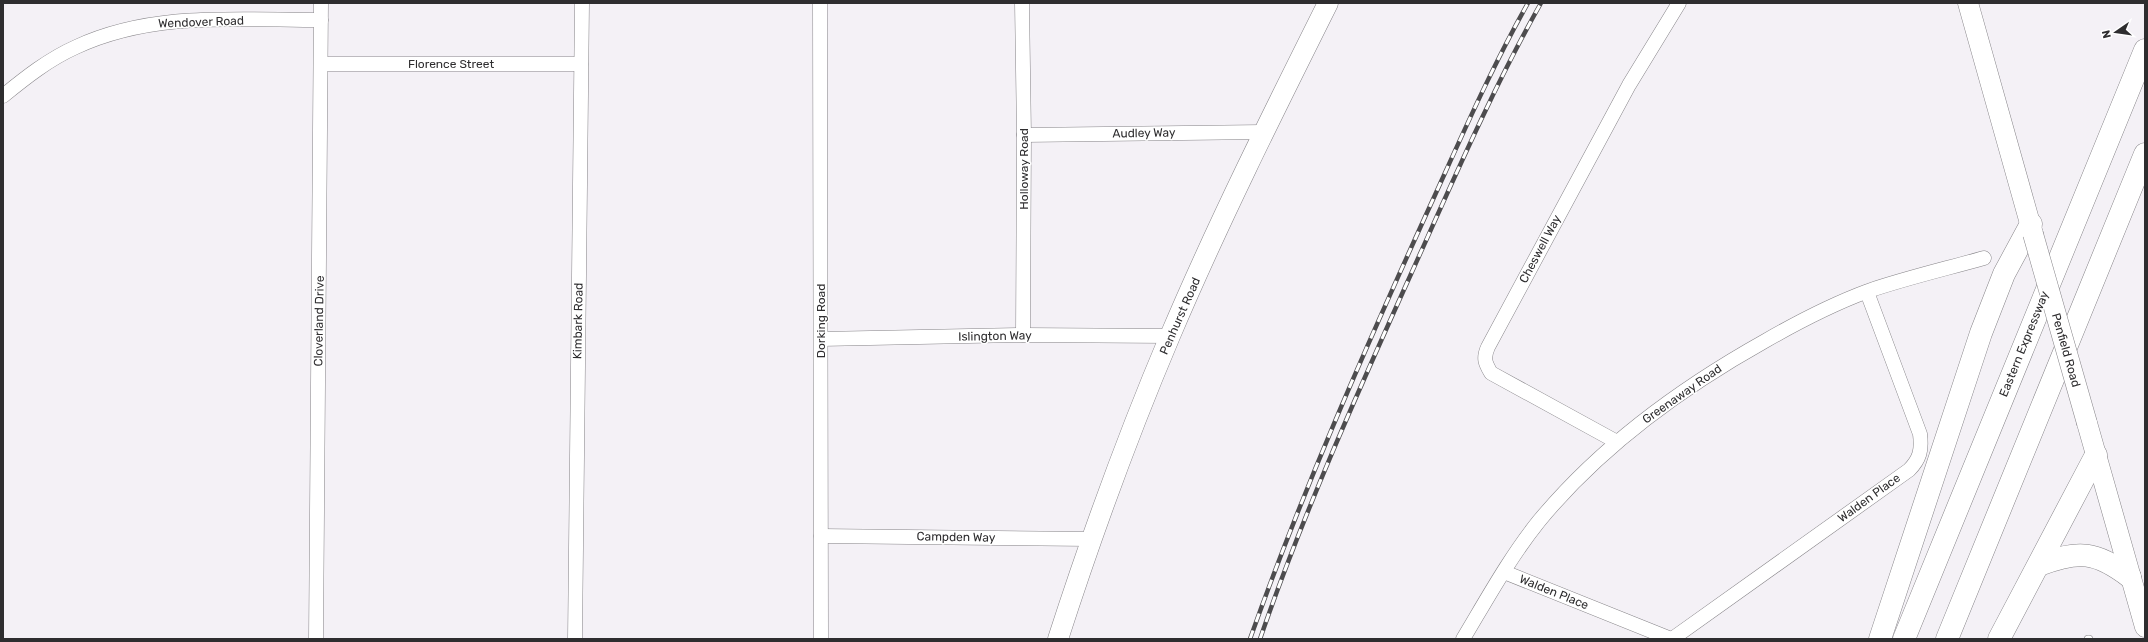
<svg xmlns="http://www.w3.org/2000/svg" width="2148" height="642" font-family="Rubik,sans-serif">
<rect width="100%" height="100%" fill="#f4f1f6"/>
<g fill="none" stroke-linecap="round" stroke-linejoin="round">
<g stroke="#868488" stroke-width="8">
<path id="lane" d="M2088 639H2089"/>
</g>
<g stroke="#868488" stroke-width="15">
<g id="street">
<path d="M820 3 821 639"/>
<path d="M1022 3 1024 135 1023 335"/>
<path d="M321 64H581"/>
<path d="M3 96C25 78 49 59 76 47 153 11 239 20 321 20"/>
<path d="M1024 135 1263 132"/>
<path d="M821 339 1023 335 1170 336"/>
<path d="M1617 442 1491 373C1485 363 1483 358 1488 347L1629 85 1679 3"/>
<path d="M821 536 1090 539"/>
<path d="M1504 572 1671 639"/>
<path d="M316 639 321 3"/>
<path d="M575 639 582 3"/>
<path d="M1463 639C1487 599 1510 557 1539 521 1601 446 1681 388 1765 341 1798 322 1833 304 1868 291 1906 278 1945 269 1984 258"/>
<path d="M1672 639 1909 470C1920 459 1922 450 1920 434L1867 292"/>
</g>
</g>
<g stroke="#868488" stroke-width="21">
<g id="secondary">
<path d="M1968 3 2033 234"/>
<path d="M2087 423 2145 627"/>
<path d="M1058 639C1091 537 1128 435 1170 336 1218 223 1273 113 1328 3"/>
</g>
</g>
<g stroke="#868488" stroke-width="23">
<g id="highway">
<path d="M2039 565C2079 550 2096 551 2130 577"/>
<path d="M1880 639 1981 333 2004 274 2031 224"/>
<path d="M1904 639 2145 50"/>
<path d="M1947 639 2145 154"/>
<path d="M1999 639 2096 455"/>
</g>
</g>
<use href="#lane" stroke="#fff" stroke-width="7"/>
<use href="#street" stroke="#fff" stroke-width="14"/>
<use href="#secondary" stroke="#fff" stroke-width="20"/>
<use href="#highway" stroke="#fff" stroke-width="22"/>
<g stroke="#4d4c4e" stroke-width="4.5">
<g id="rail">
<path d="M1250 639C1301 495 1362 356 1425 217 1458 145 1489 72 1528 3"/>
<path d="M1260 639C1303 514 1357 394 1411 274 1452 183 1492 90 1541 3"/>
</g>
</g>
<use href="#rail" stroke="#fff" stroke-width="3" stroke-dasharray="9" stroke-linecap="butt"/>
<g stroke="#868488" stroke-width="21" stroke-linecap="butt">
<path id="secondary-bridge" d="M2033 234 2087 423"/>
</g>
<use href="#secondary-bridge" stroke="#fff" stroke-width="20"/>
</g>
<g text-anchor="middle" stroke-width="3" stroke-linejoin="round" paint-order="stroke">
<g font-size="12" fill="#2e2d2f" stroke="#fff">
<text transform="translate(201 22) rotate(-2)" y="4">Wendover Road</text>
<text x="451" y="68">Florence Street</text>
<text transform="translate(1144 133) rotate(-1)" y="4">Audley Way</text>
<text transform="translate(1024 169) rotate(-90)" y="4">Holloway Road</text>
<text transform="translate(1540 249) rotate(-62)" y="4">Cheswell Way</text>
<text transform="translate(1180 316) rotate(-66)" y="4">Penhurst Road</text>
<text transform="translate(319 321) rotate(-89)" y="4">Cloverland Drive</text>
<text transform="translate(578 321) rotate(-89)" y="4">Kimbark Road</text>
<text transform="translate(821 321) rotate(-90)" y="4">Dorking Road</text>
<text transform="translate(995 336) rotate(-1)" y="4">Islington Way</text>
<text transform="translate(2024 344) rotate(-68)" y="4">Eastern Expressway</text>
<text transform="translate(2066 350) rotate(74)" y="4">Penfield Road</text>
<text transform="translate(1682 394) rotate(-35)" y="4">Greenaway Road</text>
<text transform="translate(1869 498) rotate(-36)" y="4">Walden Place</text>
<text transform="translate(956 537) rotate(1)" y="4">Campden Way</text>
<text transform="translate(1554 592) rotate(22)" y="4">Walden Place</text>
</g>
</g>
<rect width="2148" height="642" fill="none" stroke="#2e2d2f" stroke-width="8"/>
<g transform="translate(2116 32) rotate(257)" stroke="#ffffff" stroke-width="3" paint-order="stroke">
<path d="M0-3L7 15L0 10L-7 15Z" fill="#2e2d2f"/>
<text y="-6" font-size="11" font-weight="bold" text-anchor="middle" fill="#2e2d2f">N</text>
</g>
</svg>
